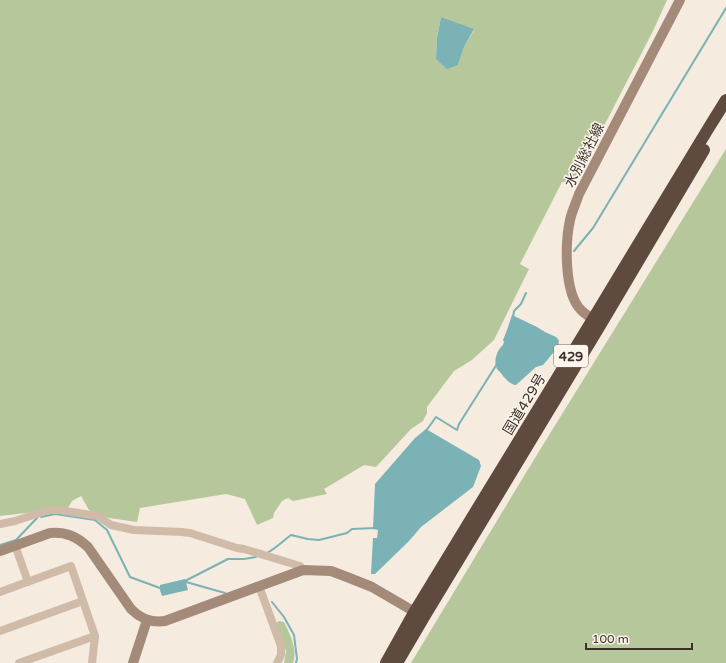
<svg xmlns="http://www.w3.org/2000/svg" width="726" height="663" font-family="'Varela Round','Noto Sans JP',sans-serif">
<rect width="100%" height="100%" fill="#f5ebde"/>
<g fill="#b7c79c" fill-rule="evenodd">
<path d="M0 0H667L653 31 575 182H562L520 264 529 269 494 340 472 360 454 371 427 407V413L423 421 411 429 376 467 364 465 324 489 327 494 293 501 288 498 282 501 274 513 273 518 257 525 245 499 226 494 140 508 137 522 109 518 89 510 81 496 72 501 68 508 0 516ZM441 17 474 30 464 47 458 65 436 58 437 38Z"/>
<path d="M726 149V663H411L538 453Z"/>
<path d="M279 621 284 622C290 634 298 650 293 663H284L286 651 276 623Z"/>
</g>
<g fill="#7ab2b6">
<path d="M441 17 474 29 464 47 458 65 447 69 436 59 437 38Z"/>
<path d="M512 315 537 327 545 332 556 337 558 339 559 341 558 347 543 365 536 367 516 385C511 385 507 380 503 376 502 374 499 371 497 369 493 361 497 350 503 345L504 342 503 340 507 330Z"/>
<path d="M426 429 479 460 481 466 473 487 421 527 409 541 375 574H371L373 538H377L378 530 373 529 375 484 415 438Z"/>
<path d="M185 579 188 590 162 596 160 590V585Z"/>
</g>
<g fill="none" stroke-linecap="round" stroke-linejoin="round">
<g stroke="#7ab2b6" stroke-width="2">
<path d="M574 251 593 228 726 8"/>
<path d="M513 318 514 311 521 304 526 293"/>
<path d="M426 431 436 417 457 430 459 424 497 364"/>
<path d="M41 517 55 514 95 520 107 530 130 577 160 588"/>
<path d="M0 545 16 540 37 518"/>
<path d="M267 553C276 548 283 541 291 535L308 539 319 540 347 533 352 529 375 528"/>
<path d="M185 581 228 559H244L256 557"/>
<path d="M186 582 225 593"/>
<path d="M272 602 284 617 294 635 297 659 296 663"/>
</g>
<g stroke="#d0bba8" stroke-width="8">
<path d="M0 524 15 521 49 510H59L98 516 111 525 134 530 182 532 190 533 237 548 244 549 300 566 303 570"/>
<path d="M15 545 28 582"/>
<path d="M259 586 281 646V655L277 663"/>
<path d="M0 592 71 566 95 636 92 663"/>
<path d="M0 631 83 601"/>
<path d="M19 663 95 636"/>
</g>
<g stroke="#a48a79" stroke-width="10">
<path d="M599 323C593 319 586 315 581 310 564 293 565 243 570 220 572 211 576 203 579 194L680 0"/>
<path d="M0 551 50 533C66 532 76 536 88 547L131 609C141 619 151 623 165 621L303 570 331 571 347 577 372 587 420 615"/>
<path d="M133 663 147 620"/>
</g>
<g stroke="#5e4a3f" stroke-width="12">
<path d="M386 663 415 611 593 319 708 129 726 100"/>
<path d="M397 663 424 617 601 324 704 150"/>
</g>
</g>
<g text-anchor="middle" stroke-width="3" stroke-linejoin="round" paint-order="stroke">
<rect fill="#fcf5ec" stroke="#766b64" stroke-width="1" x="554" y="345" width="34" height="22" rx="3"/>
<g font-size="13" font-weight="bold" fill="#3c3029">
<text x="571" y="361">429</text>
</g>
<g font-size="14" fill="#3c3029" stroke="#fcf5ec">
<text transform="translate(584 155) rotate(-63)" y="5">水別総社線</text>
<text transform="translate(524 404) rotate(-59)" y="5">国道429号</text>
</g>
</g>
<path d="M586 643v6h106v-6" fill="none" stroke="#3c3029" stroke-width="2"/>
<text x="592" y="643" font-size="12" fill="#3c3029" stroke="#fcf5ec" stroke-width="3" paint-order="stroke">100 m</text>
</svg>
